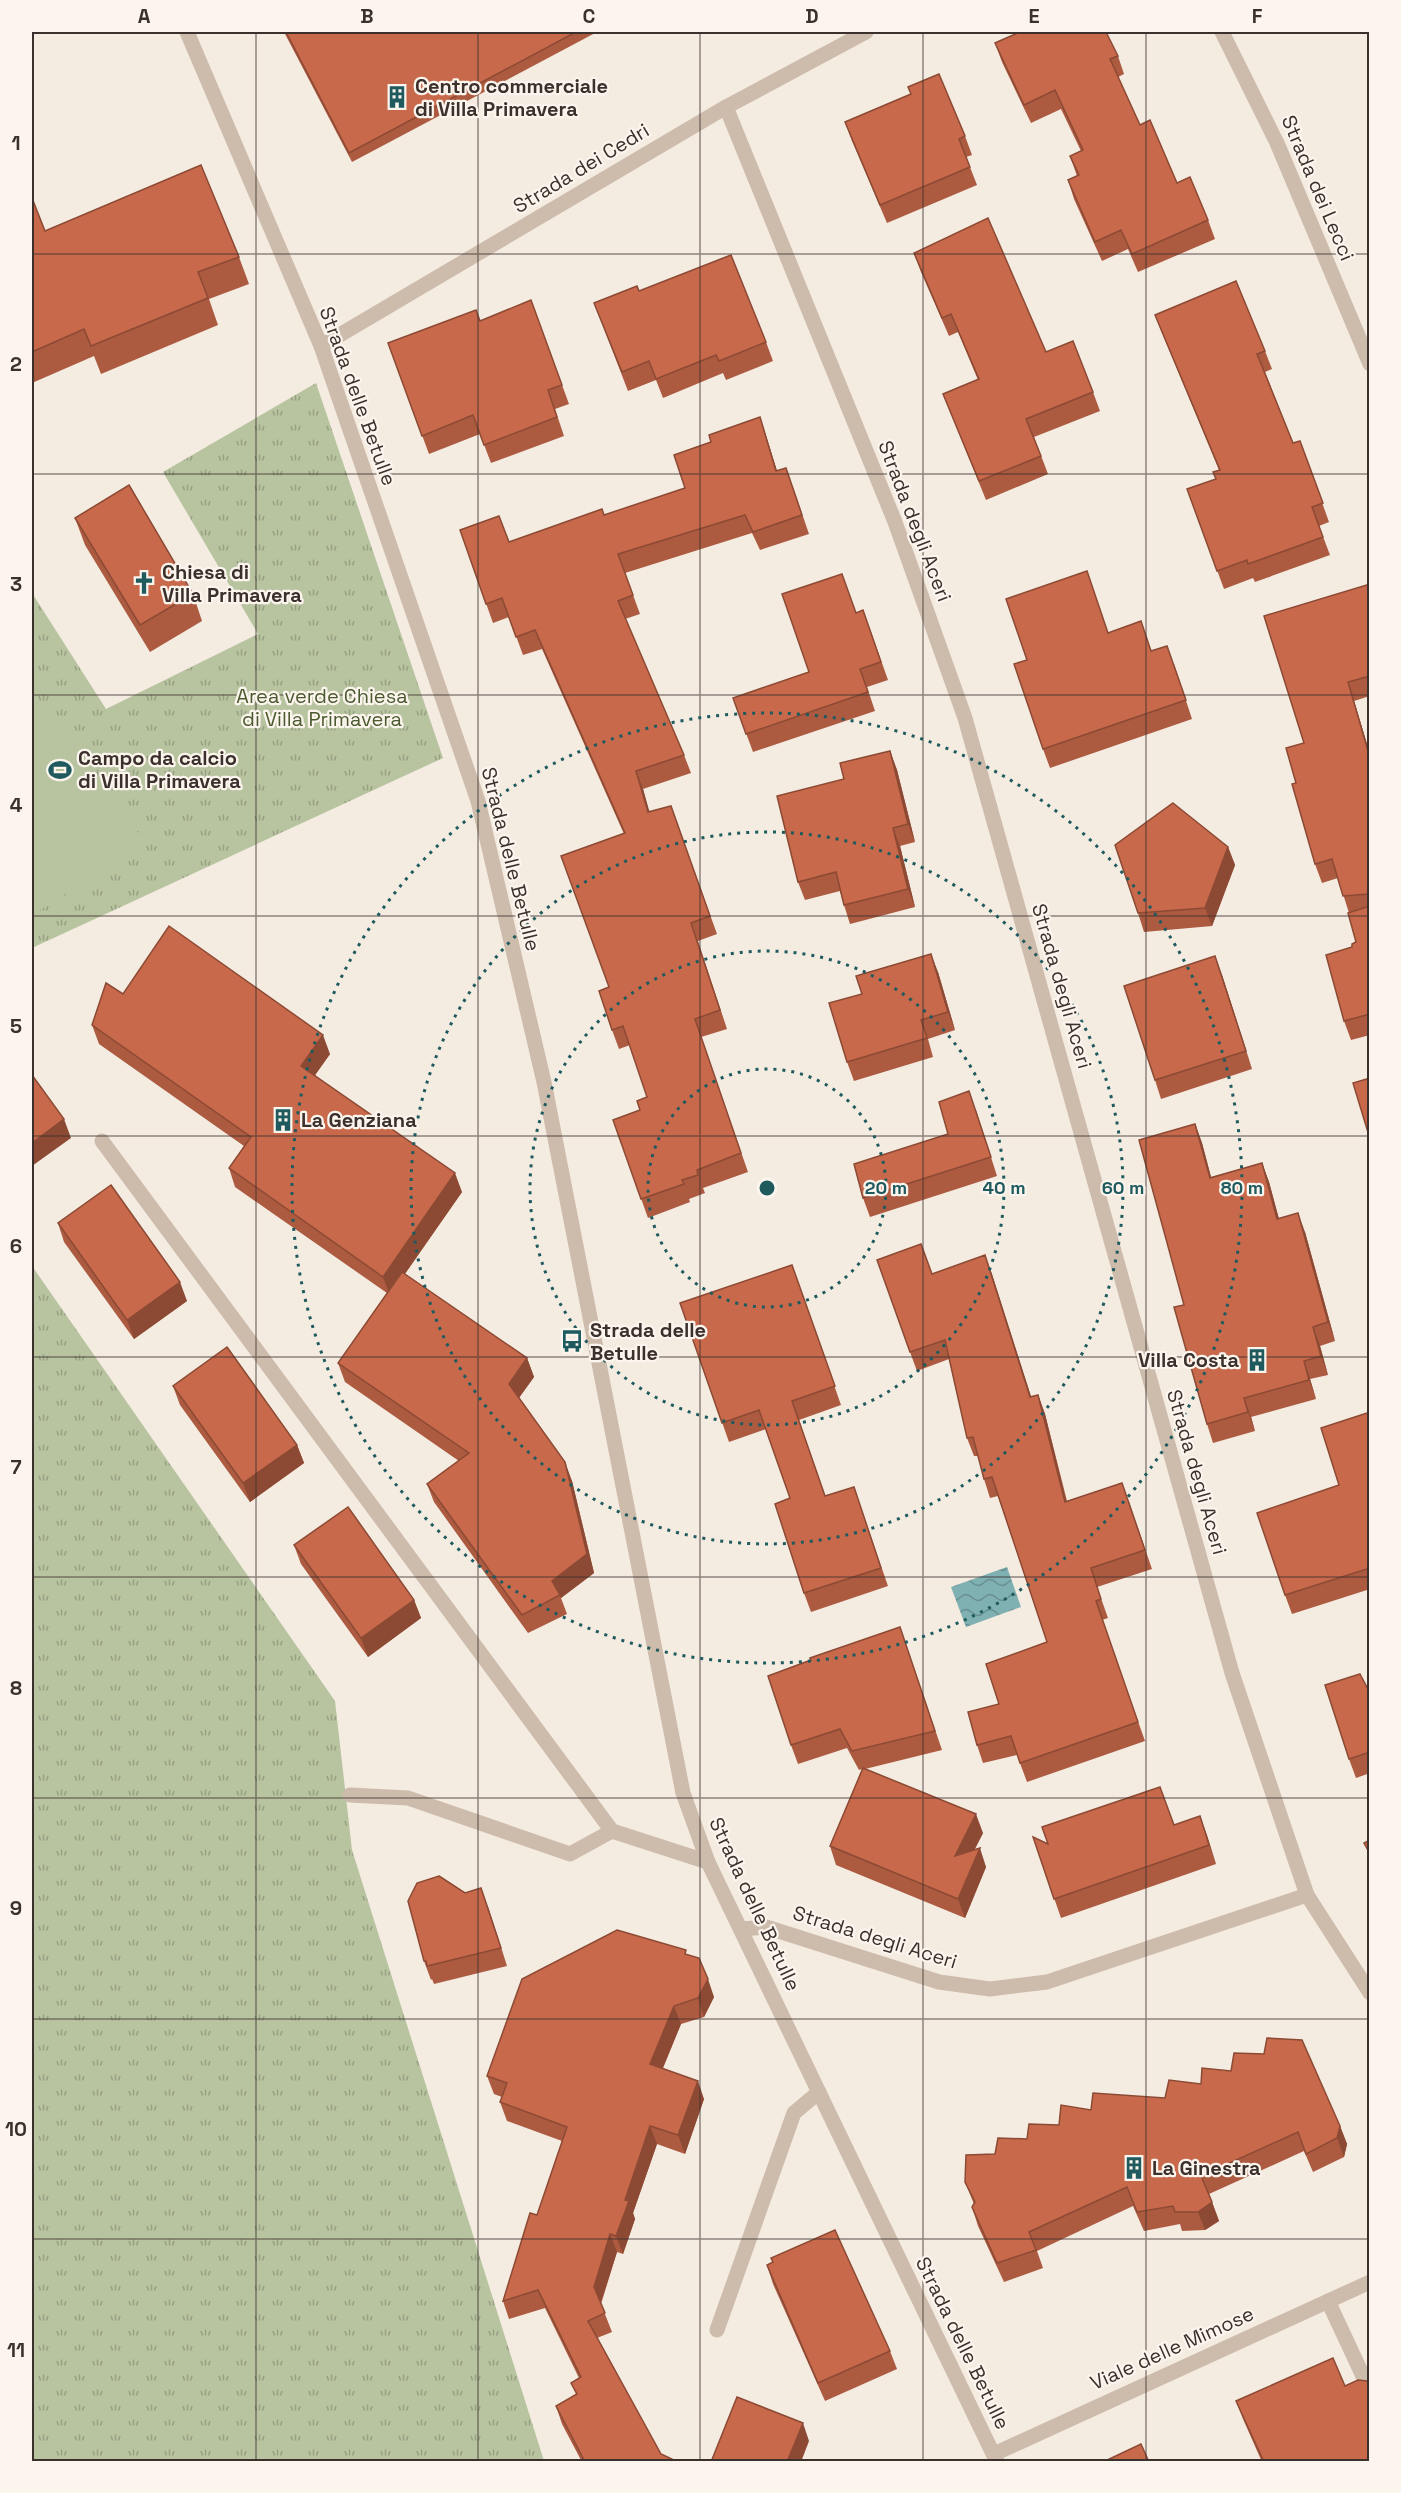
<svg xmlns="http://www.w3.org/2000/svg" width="1401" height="2493" font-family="'Space Grotesk',sans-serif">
<defs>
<pattern id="park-tufts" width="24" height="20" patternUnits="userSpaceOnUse" patternTransform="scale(1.5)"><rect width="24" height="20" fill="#b8c4a0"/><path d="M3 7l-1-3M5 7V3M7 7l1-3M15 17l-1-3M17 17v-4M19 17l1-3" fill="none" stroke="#97a083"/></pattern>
<pattern id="water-waves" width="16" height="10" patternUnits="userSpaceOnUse" patternTransform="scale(1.5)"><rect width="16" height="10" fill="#7fb0b2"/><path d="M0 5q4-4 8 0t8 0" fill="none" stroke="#699091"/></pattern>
</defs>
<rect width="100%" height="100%" fill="#f4ebe1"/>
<g fill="url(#park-tufts)">
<path d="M316 383 443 758 32 948V593L106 709 258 634 163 472Z"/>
<path d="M32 1266 335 1701 352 1850 544 2461H32Z"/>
</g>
<path fill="#b8c4a0" d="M32 696 146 843 32 915Z"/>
<path fill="url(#water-waves)" d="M1007 1567 1021 1607 966 1627 951 1587Z"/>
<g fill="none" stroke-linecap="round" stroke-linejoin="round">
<g stroke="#cdbbac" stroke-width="15">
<path d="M187 32 321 346 478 801 544 1082 683 1793 708 1862 997 2462"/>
<path d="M1222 32 1277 143 1370 364"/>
<path d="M726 107 895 522 965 718 1232 1673 1307 1895 1370 1993"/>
<path d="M321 346 726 107 866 32"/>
<path d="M102 1141 612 1831 708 1862"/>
<path d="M350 1795 408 1798 570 1854 612 1831"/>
<path d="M741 1929 766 1927 939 1982 990 1989 1047 1982 1307 1895"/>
<path d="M1328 2301 1370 2391"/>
<path d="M717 2330 794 2113 819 2092"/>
<path d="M994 2454 1370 2282"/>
</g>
</g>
<g fill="#ac5a40">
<path d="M284 32H597L352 162Z"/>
<path d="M995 43 1118 56 1124 74 1118 77 1140 125 1177 183 1208 220 1215 239 1138 272 1128 249 1102 261 1074 199 1068 180 1077 176 1070 156 1081 151 1061 109 1031 123 1002 62Z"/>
<path d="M845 122 965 136 972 155 966 157 977 185 887 223 852 141Z"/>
<path d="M32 198 45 231 239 257 249 284 209 299 218 325 101 374 94 356 32 383Z"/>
<path d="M914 253 1046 352 1093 392 1100 411 1034 437 1048 474 986 500 943 394 978 380 958 332 949 336 921 272Z"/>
<path d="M639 291 766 342 773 361 726 380 723 373 663 398 656 380 628 391 594 303Z"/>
<path d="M531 300 569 404 555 409 564 436 491 463 480 434 429 454 388 343 480 321Z"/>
<path d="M1155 315 1265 351 1272 369 1265 372 1293 443 1300 441 1329 522 1319 526 1330 555 1255 582 1253 578 1224 589 1187 489 1216 479 1219 470 1162 333Z"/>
<path d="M760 417 777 471 793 487 809 534 760 550 752 533 625 573 640 614 625 619 684 755 691 773 643 789 649 812 671 806 717 934 698 941 727 1029 701 1037 748 1172 703 1188 705 1193 689 1199 690 1202 648 1218 613 1120 640 1110 647 1097 630 1045 619 1049 612 1030 609 987 624 834 542 649 523 655 509 617 493 623 460 530 509 542 604 515 685 488 711 442Z"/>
<path d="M75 518 193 594 202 621 150 652 85 545Z"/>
<path d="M1087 571 1108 633 1152 650 1174 664 1192 719 1050 768 1043 749 1027 660Z"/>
<path d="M1370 584V696L1354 701 1370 754V1035L1351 1040 1344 1021 1352 947 1356 942 1349 913 1338 878 1322 883 1315 864 1296 783 1304 743Z"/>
<path d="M856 613 870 629 888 680 867 687 875 711 753 752 733 698 809 672Z"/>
<path d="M890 751 897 770 915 842 900 846 915 907 850 924 844 905 840 891 805 900 798 882 844 779Z"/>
<path d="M1228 847 1235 865 1212 926 1144 932 1138 913Z"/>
<path d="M938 972 955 1030 928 1039 933 1057 854 1081 847 1062Z"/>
<path d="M1222 975 1252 1069 1161 1099 1155 1080Z"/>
<path d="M123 994 330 1054 315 1075 462 1192 405 1274 527 1358 534 1377 519 1398 572 1481 594 1573 561 1598 567 1614 528 1633 434 1502 427 1484 459 1461 345 1382 338 1363 387 1293 235 1187 229 1168 244 1146 99 1044 92 1025Z"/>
<path d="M976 1110 997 1176 870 1217 863 1198 948 1134Z"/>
<path d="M1195 1124 1202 1143 1211 1177 1262 1163 1269 1182 1279 1219 1305 1232 1335 1341 1320 1346 1328 1375 1310 1379 1316 1399 1251 1417 1255 1431 1213 1443 1207 1424 1184 1305Z"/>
<path d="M58 1223 187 1301 134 1339 64 1242Z"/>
<path d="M985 1255 1031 1397 1038 1395 1045 1414 1067 1501 1129 1502 1152 1569 1097 1587 1108 1618 1102 1620 1145 1741 1027 1782 1017 1755 983 1763 977 1745 999 1704 1047 1642 998 1496 990 1498 984 1479 978 1456H974L967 1438 949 1359 917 1371 910 1352 932 1274Z"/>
<path d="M792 1265 841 1405 799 1420 825 1496 860 1505 888 1586 811 1612 804 1593 790 1498 766 1429 729 1442 680 1303Z"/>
<path d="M173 1386 297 1445 304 1463 250 1502 180 1405Z"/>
<path d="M1370 1412V1589L1292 1614 1285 1595 1339 1485Z"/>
<path d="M294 1545 414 1600 421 1618 368 1657 301 1564Z"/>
<path d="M900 1627 942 1750 865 1769 983 1833 974 1850 986 1867 965 1918 836 1865 830 1846 862 1769 859 1770 847 1748 798 1764 791 1745 811 1660Z"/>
<path d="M1370 1693V1773L1356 1778 1349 1759Z"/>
<path d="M1200 1816 1216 1864 1061 1918 1033 1837 1048 1844 1174 1825Z"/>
<path d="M465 1893 488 1907 507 1966 434 1984 432 1979 431 1980 424 1961Z"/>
<path d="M688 1955 714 1997 704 2017 681 2024 663 2068 704 2099 685 2154 657 2144 633 2213 635 2219 623 2254 617 2252 601 2304 612 2332 597 2338 661 2454 678 2462H582L562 2424 556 2406 576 2394 571 2383 579 2378 545 2308 509 2319 503 2301 537 2215 562 2141 507 2121 500 2102 502 2097 494 2094 487 2076Z"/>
<path d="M1091 2110 1340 2126 1347 2144 1344 2157 1313 2172 1304 2151 1209 2194 1219 2221 1205 2230 1182 2231 1180 2224 1144 2231 1133 2206 1037 2251 1043 2268 1004 2282 978 2226 972 2207 974 2204 965 2182 995 2154Z"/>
<path d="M773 2263 890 2351 897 2369 825 2401 773 2284 767 2265Z"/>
<path d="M1367 2381 1370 2462H1262L1243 2419 1236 2401 1345 2386Z"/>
</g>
<g fill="#8c4a34">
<path d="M760 417 766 436 783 490 776 471Z"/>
<path d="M1348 682 1354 701 1370 754V759Z"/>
<path d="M890 751 897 770 915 842 908 824Z"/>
<path d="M636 771 643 789 655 831 648 812Z"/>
<path d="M893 828 900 846 915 907 908 889Z"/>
<path d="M1228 847 1235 865 1212 926 1205 908Z"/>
<path d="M931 954 938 972 955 1030 948 1012Z"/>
<path d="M1215 956 1222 975 1252 1069 1246 1051Z"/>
<path d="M323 1035 330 1054 308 1085 301 1066Z"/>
<path d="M64 1119 71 1138 32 1166V1143Z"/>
<path d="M1195 1124 1202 1143 1216 1196 1210 1178Z"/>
<path d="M1262 1163 1269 1182 1284 1238 1277 1219Z"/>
<path d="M455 1173 462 1192 390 1295 383 1277Z"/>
<path d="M1298 1213 1305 1232 1335 1341 1328 1322Z"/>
<path d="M985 1255 992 1274 1037 1415 1030 1397Z"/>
<path d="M180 1282 187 1301 134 1339 127 1320Z"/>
<path d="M1313 1327 1320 1346 1328 1375 1321 1356Z"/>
<path d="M527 1358 534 1377 515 1403 509 1384Z"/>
<path d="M1304 1361 1310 1379 1316 1399 1309 1380Z"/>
<path d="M1038 1395 1045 1414 1071 1521 1065 1502Z"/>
<path d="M1244 1398 1251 1417 1255 1431 1248 1412Z"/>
<path d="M297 1445 304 1463 250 1502 243 1483Z"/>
<path d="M565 1462 572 1481 594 1573 561 1598 552 1581Z"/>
<path d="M414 1600 421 1618 368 1657 361 1638Z"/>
<path d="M976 1814 983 1833 962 1875 955 1856Z"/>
<path d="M1200 1816 1207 1835 1216 1864 1209 1845Z"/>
<path d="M980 1848 986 1867 965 1918 958 1899Z"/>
<path d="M481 1888 488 1907 507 1966Z"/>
<path d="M708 1979 714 1997 704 2017 698 1998Z"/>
<path d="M674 2006 681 2024 657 2082 650 2064Z"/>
<path d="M698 2081 704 2099 685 2154 678 2135Z"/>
<path d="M650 2126 657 2144 633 2213 635 2219 623 2254 616 2236 625 2200Z"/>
<path d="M1340 2126 1347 2144 1344 2157 1337 2138Z"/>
<path d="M1212 2202 1219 2221 1205 2230 1198 2212Z"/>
<path d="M610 2234 617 2252 600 2305 594 2287Z"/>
<path d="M803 2423 809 2441 801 2462H787Z"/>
</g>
<g fill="#c8694b" stroke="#8c4a34" stroke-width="1.5">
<path d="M286 32H576L349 153Z"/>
<path d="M1020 32H1106L1118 56 1110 59 1140 125 1150 120 1177 183 1190 177 1208 220 1132 254 1121 230 1095 242 1068 180 1079 175 1070 156 1083 150 1055 90 1024 105 995 43Z"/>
<path d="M939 74 965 136 959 139 970 167 880 205 845 122 911 94 908 87Z"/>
<path d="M201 165 239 257 198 272 208 298 91 346 84 329 32 352V198L45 231Z"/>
<path d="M988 218 1046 352 1073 341 1093 392 1026 419 1041 456 979 481 943 394 979 379 951 314 942 318 914 253Z"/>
<path d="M731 255 766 342 719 361 716 355 656 379 649 361 622 372 594 303 637 286 639 291Z"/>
<path d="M1236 281 1265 351 1257 354 1293 443 1300 441 1323 503 1312 507 1323 537 1248 564 1247 560 1217 571 1187 489 1216 479 1213 472 1220 470 1155 315Z"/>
<path d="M531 300 562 385 548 390 557 417 484 445 473 415 422 436 388 343 476 310 480 321Z"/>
<path d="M760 417 776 471 786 468 802 515 753 532 745 515 618 554 633 595 618 601 684 755 636 771 648 812 671 806 710 916 691 923 720 1010 695 1019 741 1153 697 1170 698 1175 682 1180 684 1184 641 1199 613 1120 640 1110 637 1101 647 1097 623 1026 612 1030 599 991 609 987 561 856 625 833 535 630 516 637 502 598 486 604 460 530 499 516 509 542 602 509 604 515 685 488 674 455 711 442 709 435Z"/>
<path d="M129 485 193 594 140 625 75 518Z"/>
<path d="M1087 571 1108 633 1141 621 1151 651 1167 646 1186 700 1043 749 1014 664 1027 660 1006 599Z"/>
<path d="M842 574 856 613 863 610 881 662 860 669 868 692 746 734 733 698 809 672 782 594Z"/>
<path d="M1370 584V676L1348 682 1370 758V897L1369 894 1343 896 1332 859 1315 864 1292 784 1296 783 1286 748 1304 743 1264 616Z"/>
<path d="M890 751 908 824 893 828 908 889 844 905 836 872 798 882 777 796 844 779 840 763Z"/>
<path d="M1173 803 1228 847 1205 908 1138 913 1115 845Z"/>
<path d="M1370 906V1014L1344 1021 1326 955 1352 947V944L1356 942 1348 913Z"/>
<path d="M169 926 323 1035 301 1066 455 1173 383 1277 229 1168 251 1137 92 1025 106 983 123 994Z"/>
<path d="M931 954 948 1012 921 1020 927 1038 847 1062 829 1003 862 994 856 976Z"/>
<path d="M1215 956 1246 1051 1155 1080 1124 986Z"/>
<path d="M32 1075 64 1119 32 1143Z"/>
<path d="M1370 1078V1139L1353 1083Z"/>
<path d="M969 1091 991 1157 863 1198 854 1164 948 1134 939 1102Z"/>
<path d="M1195 1124 1210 1178 1262 1163 1277 1219 1298 1213 1328 1322 1313 1327 1321 1356 1304 1361 1309 1380 1244 1398 1248 1412 1207 1424 1174 1307 1184 1305 1139 1140Z"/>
<path d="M111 1185 180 1282 127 1320 58 1223Z"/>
<path d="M921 1244 932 1274 985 1255 1030 1397 1038 1395 1065 1502 1122 1483 1145 1550 1091 1568 1101 1599 1096 1601 1138 1722 1020 1763 1011 1736 977 1745 968 1712 999 1704 986 1664 1047 1642 992 1477 984 1479 973 1437 967 1438 945 1340 910 1352 877 1260Z"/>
<path d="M792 1265 835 1386 792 1401 825 1496 854 1487 881 1568 804 1593 775 1504 790 1498 759 1410 722 1423 680 1303Z"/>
<path d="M402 1272 527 1358 509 1384 565 1462 587 1554 552 1581 560 1595 522 1615 427 1484 469 1453 338 1363Z"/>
<path d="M227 1347 297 1445 243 1483 173 1386Z"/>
<path d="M1370 1412V1568L1285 1595 1257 1513 1339 1485 1321 1428Z"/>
<path d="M348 1507 414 1600 361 1638 294 1545Z"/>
<path d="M900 1627 935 1731 852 1751 840 1729 791 1745 768 1676 811 1660 810 1658Z"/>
<path d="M1360 1674 1370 1693V1752L1349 1759 1325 1685Z"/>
<path d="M863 1768 976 1814 955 1856 980 1848 958 1899 830 1846Z"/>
<path d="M1160 1787 1174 1825 1200 1816 1209 1845 1054 1899 1033 1837 1048 1844 1042 1827Z"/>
<path d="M1370 1840V1854L1364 1843Z"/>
<path d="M439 1876 465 1893 481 1888 501 1948 427 1966 426 1961H424L408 1901 417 1883Z"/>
<path d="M617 1930 686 1950 685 1954 699 1958 708 1979 698 1998 674 2006 650 2064 698 2081 678 2135 650 2126 625 2200 629 2201 616 2236 610 2234 594 2287 605 2313 588 2321 661 2454 678 2462H585L556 2406 577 2394 571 2383 581 2377 538 2290 503 2301 530 2213 537 2215 567 2127 500 2102 507 2083 487 2076 522 1979Z"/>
<path d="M1267 2038 1302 2040 1340 2126 1337 2138 1306 2154 1298 2132 1201 2176 1212 2202 1198 2212H1175L1173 2206 1137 2212 1127 2187 1029 2232 1036 2250 997 2263 972 2207 975 2202 965 2182 966 2155 995 2154 998 2138 1027 2139 1029 2124 1059 2125 1061 2105 1091 2110 1093 2093 1165 2098 1169 2080 1201 2084 1202 2068 1231 2071 1234 2053 1264 2054Z"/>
<path d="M835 2230 890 2351 818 2383 767 2265 773 2262 771 2258Z"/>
<path d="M1333 2358 1345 2386 1358 2380 1367 2381 1370 2378V2462H1264L1236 2401Z"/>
<path d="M737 2397 803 2423 787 2462H711Z"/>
<path d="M1141 2444 1149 2462H1103Z"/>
</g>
<path fill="none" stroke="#3b302b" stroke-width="1.5" stroke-opacity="0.55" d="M256 32V2462M478 32V2462M700 32V2462M923 32V2462M1146 32V2462M32 254H1370M32 474H1370M32 695H1370M32 916H1370M32 1136H1370M32 1357H1370M32 1577H1370M32 1798H1370M32 2019H1370M32 2239H1370"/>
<g fill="none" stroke="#1f5a5e" stroke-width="3" stroke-dasharray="3 6">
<circle cx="767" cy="1188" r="119"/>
<circle cx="767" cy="1188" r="237"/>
<circle cx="767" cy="1188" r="356"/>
<circle cx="767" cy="1188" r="475"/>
</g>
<defs>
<g id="building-bare" transform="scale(1.8)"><path d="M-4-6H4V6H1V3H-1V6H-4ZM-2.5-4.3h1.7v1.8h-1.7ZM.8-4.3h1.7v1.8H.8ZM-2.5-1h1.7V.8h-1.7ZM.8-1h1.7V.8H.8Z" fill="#1f5a5e" stroke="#fbf5ee" stroke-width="2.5" paint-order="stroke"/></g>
<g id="church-bare" transform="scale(1.8)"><path d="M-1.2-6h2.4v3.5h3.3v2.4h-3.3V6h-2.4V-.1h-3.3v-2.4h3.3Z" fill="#1f5a5e" stroke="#fbf5ee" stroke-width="2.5" paint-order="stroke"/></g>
<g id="stadium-bare" transform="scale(1.8)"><path d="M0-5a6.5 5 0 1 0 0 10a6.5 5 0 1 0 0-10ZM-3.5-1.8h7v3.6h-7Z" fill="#1f5a5e" stroke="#fbf5ee" stroke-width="2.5" paint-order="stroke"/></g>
<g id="bus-bare" transform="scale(1.8)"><path d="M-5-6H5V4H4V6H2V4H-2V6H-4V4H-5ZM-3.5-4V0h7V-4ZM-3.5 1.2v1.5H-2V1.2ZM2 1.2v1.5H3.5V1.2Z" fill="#1f5a5e" stroke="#fbf5ee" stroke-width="2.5" paint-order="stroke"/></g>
</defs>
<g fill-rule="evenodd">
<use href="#building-bare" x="397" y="97"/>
<use href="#church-bare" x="144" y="583"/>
<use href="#stadium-bare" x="60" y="770"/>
<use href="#building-bare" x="283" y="1120"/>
<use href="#bus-bare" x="572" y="1341"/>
<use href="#building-bare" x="1257" y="1360"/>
<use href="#building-bare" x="1134" y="2168"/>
</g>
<g text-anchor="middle" stroke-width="4.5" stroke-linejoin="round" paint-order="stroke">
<g font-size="20" font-weight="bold" fill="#3b302b" stroke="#fbf5ee" text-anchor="start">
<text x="415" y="93">Centro commerciale<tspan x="415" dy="23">di Villa Primavera</tspan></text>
<text x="162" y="579">Chiesa di<tspan x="162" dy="23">Villa Primavera</tspan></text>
<text x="78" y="765">Campo da calcio<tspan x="78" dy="23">di Villa Primavera</tspan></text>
<text x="301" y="1127">La Genziana</text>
<text x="590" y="1337">Strada delle<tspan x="590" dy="23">Betulle</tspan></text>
<text x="1239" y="1367" text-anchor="end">Villa Costa</text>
<text x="1152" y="2175">La Ginestra</text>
</g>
<g font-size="20" fill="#3b302b" stroke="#fbf5ee">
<text transform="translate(581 168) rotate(-31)" y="7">Strada dei Cedri</text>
<text transform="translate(1318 188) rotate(67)" y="7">Strada dei Lecci</text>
<text transform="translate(358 396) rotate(70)" y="7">Strada delle Betulle</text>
<text transform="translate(915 521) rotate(69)" y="7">Strada degli Aceri</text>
<text transform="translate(511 859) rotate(76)" y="7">Strada delle Betulle</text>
<text transform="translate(1062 986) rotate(74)" y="7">Strada degli Aceri</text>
<text transform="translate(1197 1472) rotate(74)" y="7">Strada degli Aceri</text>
<text transform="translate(755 1904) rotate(65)" y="7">Strada delle Betulle</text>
<text transform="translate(875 1937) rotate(17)" y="7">Strada degli Aceri</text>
<text transform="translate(963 2343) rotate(64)" y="7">Strada delle Betulle</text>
<text transform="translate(1172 2348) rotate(-24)" y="7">Viale delle Mimose</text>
</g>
<g font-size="20" fill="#4a5a2e" stroke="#fbf5ee">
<text x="322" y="703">Area verde Chiesa<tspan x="322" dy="23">di Villa Primavera</tspan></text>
</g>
</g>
<circle cx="767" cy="1188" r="9" fill="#1f5a5e" stroke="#fbf5ee" stroke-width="3"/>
<g font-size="18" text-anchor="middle" font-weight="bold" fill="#1f5a5e" stroke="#fbf5ee" stroke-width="4.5" stroke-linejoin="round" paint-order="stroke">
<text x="886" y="1194">20 m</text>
<text x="1004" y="1194">40 m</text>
<text x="1123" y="1194">60 m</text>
<text x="1242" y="1194">80 m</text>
</g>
<rect width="1401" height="2493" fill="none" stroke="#fbf5ee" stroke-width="66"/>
<rect x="33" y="33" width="1335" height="2427" fill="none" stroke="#3b302b" stroke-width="2"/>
<g font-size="20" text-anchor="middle" font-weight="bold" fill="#3b302b">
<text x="144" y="23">A</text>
<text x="367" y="23">B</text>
<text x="589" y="23">C</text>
<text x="812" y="23">D</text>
<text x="1034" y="23">E</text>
<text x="1257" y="23">F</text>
<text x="16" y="150">1</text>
<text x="16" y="371">2</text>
<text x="16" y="591">3</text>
<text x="16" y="812">4</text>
<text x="16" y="1033">5</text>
<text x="16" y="1253">6</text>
<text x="16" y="1474">7</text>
<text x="16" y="1695">8</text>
<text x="16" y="1915">9</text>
<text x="16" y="2136">10</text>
<text x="16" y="2357">11</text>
</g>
</svg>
